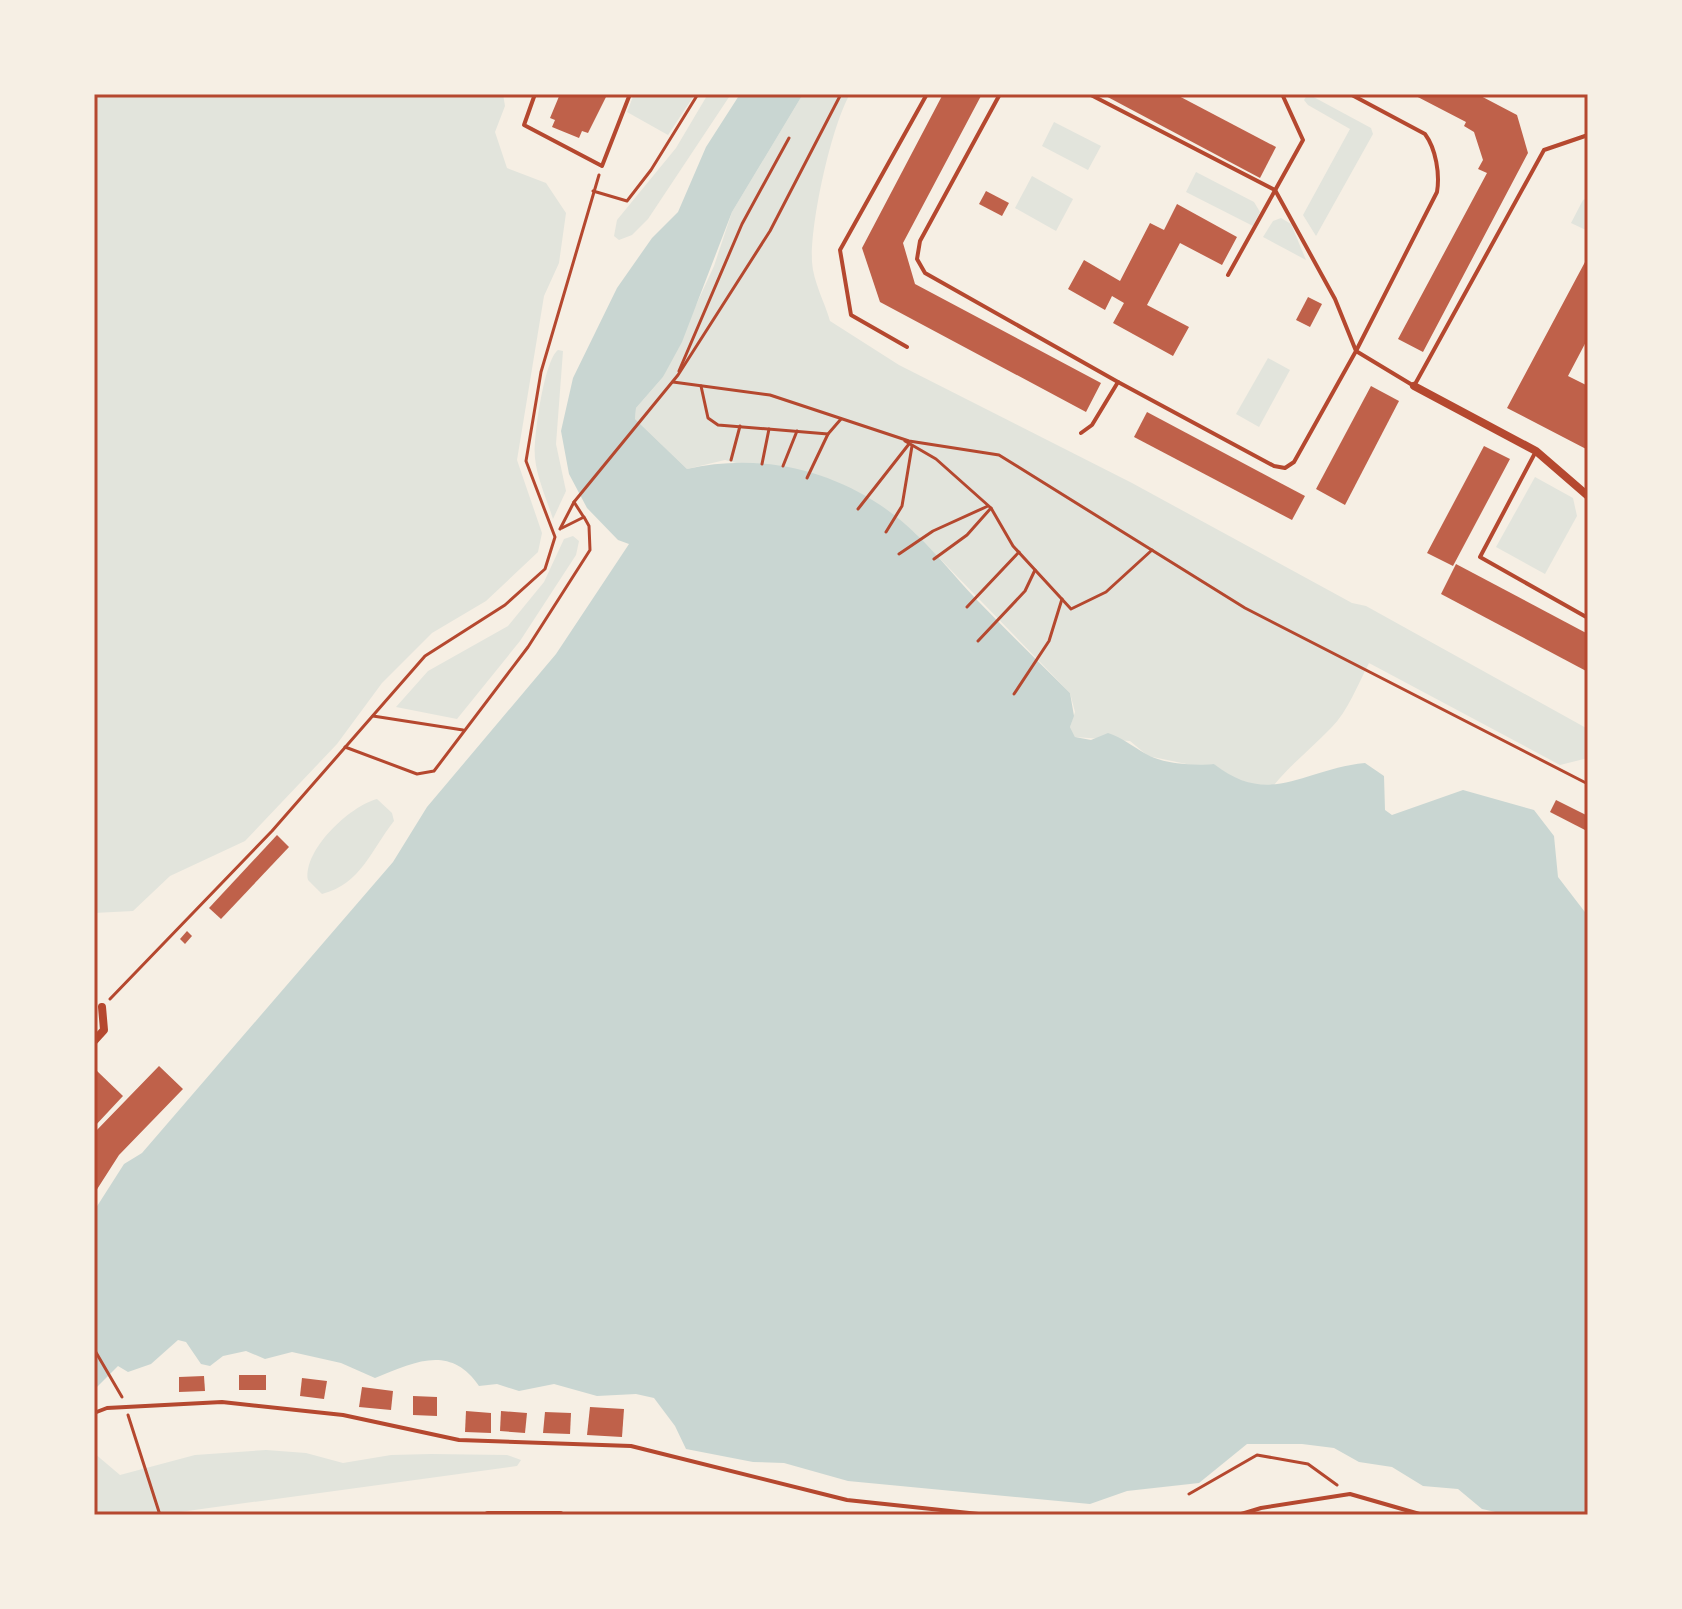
<svg xmlns="http://www.w3.org/2000/svg" width="1682" height="1609" font-family="'Golos Text',sans-serif">
<rect width="100%" height="100%" fill="#f6efe4"/>
<g fill="#e2e4dc">
<path d="M94 94H503L505 106 495 132 507 168 546 183 566 213 559 263 544 296 517 460 542 533 538 552 486 601 432 633 382 683 337 744 245 841 170 876 133 911 94 913Z"/>
<path d="M634 94H695L668 135 627 112Z"/>
<path d="M708 94H731L648 219 632 235 619 240 614 236 617 220 676 148Z"/>
<path d="M803 94H850C831 127 810 224 812 262 813 281 825 303 830 321L899 365 1132 483 1352 603 1366 606 1588 729V758L1560 765 1369 663C1358 684 1348 711 1331 728 1312 748 1291 764 1274 785 1248 787 1234 780 1214 764L1196 766 1148 756 1130 741 1075 737 1070 727 1075 712 1070 693 915 533 868 499 725 460 687 469 635 419 636 408 663 377 714 266 732 212Z"/>
<path d="M1308 94 1371 128 1373 134 1316 236 1303 215 1350 129 1308 105 1304 100Z"/>
<path d="M1054 122 1101 146 1088 170 1042 146Z"/>
<path d="M1196 172 1254 202 1260 212 1253 226 1186 192Z"/>
<path d="M1032 176 1073 199 1056 231 1015 208Z"/>
<path d="M1588 198V231L1571 223 1583 200Z"/>
<path d="M1281 218 1291 224 1306 260 1263 237 1273 221Z"/>
<path d="M558 350 563 351 556 444 566 491 553 519C547 500 537 478 535 458 533 440 544 360 558 350Z"/>
<path d="M1268 358 1290 370 1259 427 1236 414Z"/>
<path d="M1535 477 1573 498 1577 516 1545 574 1496 547Z"/>
<path d="M573 536 579 541 576 555 520 641 457 719 396 707 428 671 508 626 544 582 564 539Z"/>
<path d="M377 799 392 813 394 821C371 850 361 884 322 894L308 880C303 850 350 806 377 799Z"/>
<path d="M266 1450 306 1453 343 1463 391 1455 431 1454 507 1455 521 1460 517 1466 158 1515H94V1453L120 1475 195 1455Z"/>
</g>
<path fill="#c9d6d2" d="M740 94H803L732 212 682 342 663 377 636 408 635 419 687 469C769 450 856 475 917 535 937 554 955 577 975 598 1006 630 1038 661 1070 693L1074 716 1070 727 1075 737 1091 740 1108 733C1123 738 1132 746 1146 754 1163 764 1195 766 1214 764 1270 808 1303 769 1365 763L1384 776 1385 810 1392 815 1463 790 1534 810 1554 836 1558 877 1588 916V1515H1509L1482 1509 1458 1489 1423 1486 1392 1467 1359 1462 1334 1448 1302 1444H1247L1199 1483 1127 1491 1090 1504 848 1481 784 1463 753 1462 686 1449 675 1426 654 1398 636 1394 597 1396 554 1384 519 1391 497 1384 479 1386C450 1344 415 1362 375 1378L341 1363 292 1352 265 1359 246 1351 223 1356 210 1366 201 1364 186 1342 178 1340 151 1364 128 1372 118 1366 94 1390V1211L124 1164 142 1153 393 862 427 807 556 654 629 544 618 540 587 508 569 474 561 431 573 378 617 288 652 238 678 212 706 147Z"/>
<g fill="#bf614a">
<path d="M560 94 607 95 588 133 582 131 579 138 552 127 555 120 550 118Z"/>
<path d="M943 94H982L903 243 915 284 1101 383 1086 412 880 302 862 248Z"/>
<path d="M1102 94H1175L1276 147 1260 178Z"/>
<path d="M1412 94H1477L1517 115 1528 153 1423 352 1398 339 1487 173 1478 169 1483 160 1474 132 1464 126 1466 122Z"/>
<path d="M986 191 1009 203 1002 216 979 204Z"/>
<path d="M1177 204 1237 237 1222 265 1180 243 1147 305 1189 327 1173 356 1113 323 1124 303 1112 296 1105 310 1068 289 1084 260 1120 281 1150 223 1164 230Z"/>
<path d="M1585 262 1588 264V338L1568 376 1588 386V450L1507 408Z"/>
<path d="M1308 297 1322 304 1310 327 1296 320Z"/>
<path d="M1371 386 1399 401 1345 505 1316 489Z"/>
<path d="M1147 412 1305 496 1292 520 1134 437Z"/>
<path d="M1484 446 1510 459 1453 566 1427 553Z"/>
<path d="M1456 564 1588 634V672L1441 594Z"/>
<path d="M1556 800 1588 816 1585 830 1550 812Z"/>
<path d="M277 835 289 847 221 919 209 908Z"/>
<path d="M187 931 192 936 185 944 180 939Z"/>
<path d="M159 1066 183 1089 119 1155 94 1194V1133Z"/>
<path d="M96 1070 123 1096 94 1127V1073Z"/>
<rect x="239" y="1375" width="27" height="15"/>
<path d="M204 1376 205 1391 179 1392V1377Z"/>
<path d="M302 1378 327 1381 324 1399 300 1396Z"/>
<path d="M362 1387 393 1391 391 1410 359 1407Z"/>
<path d="M413 1396 437 1397V1416L413 1415Z"/>
<path d="M590 1407 624 1409 622 1437 587 1435Z"/>
<path d="M466 1411 491 1413V1433L465 1432Z"/>
<path d="M501 1411 527 1413 525 1433 500 1431Z"/>
<path d="M545 1412 571 1413 570 1434 543 1433Z"/>
</g>
<g fill="none" stroke-linecap="round" stroke-linejoin="round">
<g stroke="#b5482f" stroke-width="3">
<path d="M593 191 627 201 651 170 698 94"/>
<path d="M679 371 742 224 789 138"/>
<path d="M673 382 770 395 909 441 999 455 1245 608 1588 784"/>
<path d="M701 386 708 418 718 425 828 434 841 419"/>
<path d="M905 441 936 459 991 508 1013 546 1071 609 1106 592 1152 550"/>
<path d="M731 460 740 426"/>
<path d="M762 464 769 429"/>
<path d="M783 466 797 431"/>
<path d="M807 478 828 434"/>
<path d="M574 502 583 516"/>
<path d="M858 509 909 444"/>
<path d="M560 529 574 502 678 375 770 231 841 94"/>
<path d="M886 532 902 506 912 446"/>
<path d="M899 554 933 531 988 506"/>
<path d="M934 559 967 535 991 508"/>
<path d="M967 607 1019 552"/>
<path d="M978 641 1025 591 1035 570"/>
<path d="M1014 694 1049 641 1062 599"/>
<path d="M373 716 463 730"/>
<path d="M345 747 417 774 434 771 528 647 590 550 589 526 584 517 562 528"/>
<path d="M110 999 272 831 425 656 505 605 545 569 555 537 526 461 541 372 599 175"/>
<path d="M94 1349 122 1397"/>
<path d="M128 1415 160 1515"/>
<path d="M1189 1494 1257 1455 1308 1464 1337 1485"/>
</g>
<g stroke="#b5482f" stroke-width="4">
<path d="M535 94 524 125 602 166 630 94"/>
<path d="M1000 94 920 241 917 259 925 273 1118 382 1092 425 1081 433"/>
<path d="M1089 94 1275 190 1335 299 1356 351 1294 462 1285 468 1274 466 1118 382"/>
<path d="M1350 94 1425 134C1436 149 1440 174 1437 192L1356 351 1414 386 1544 150 1588 135"/>
<path d="M1228 275 1303 140 1282 94"/>
<path d="M907 347 851 315 840 250 927 94"/>
<path d="M1535 453 1480 557 1588 618"/>
<path d="M94 1413 107 1408 222 1402 343 1415 459 1440 631 1446 847 1500 988 1515"/>
<path d="M1238 1515 1261 1508 1350 1494 1423 1515"/>
</g>
<g stroke="#b5482f" stroke-width="8">
<path d="M1414 386 1536 451 1588 496"/>
<path d="M94 1041 104 1030 102 1007"/>
<path d="M488 1515H560"/>
</g>
</g>
<rect width="1682" height="1609" fill="none" stroke="#f6efe4" stroke-width="192"/>
<rect x="96" y="96" width="1490" height="1417" fill="none" stroke="#b5482f" stroke-width="3"/>
</svg>
